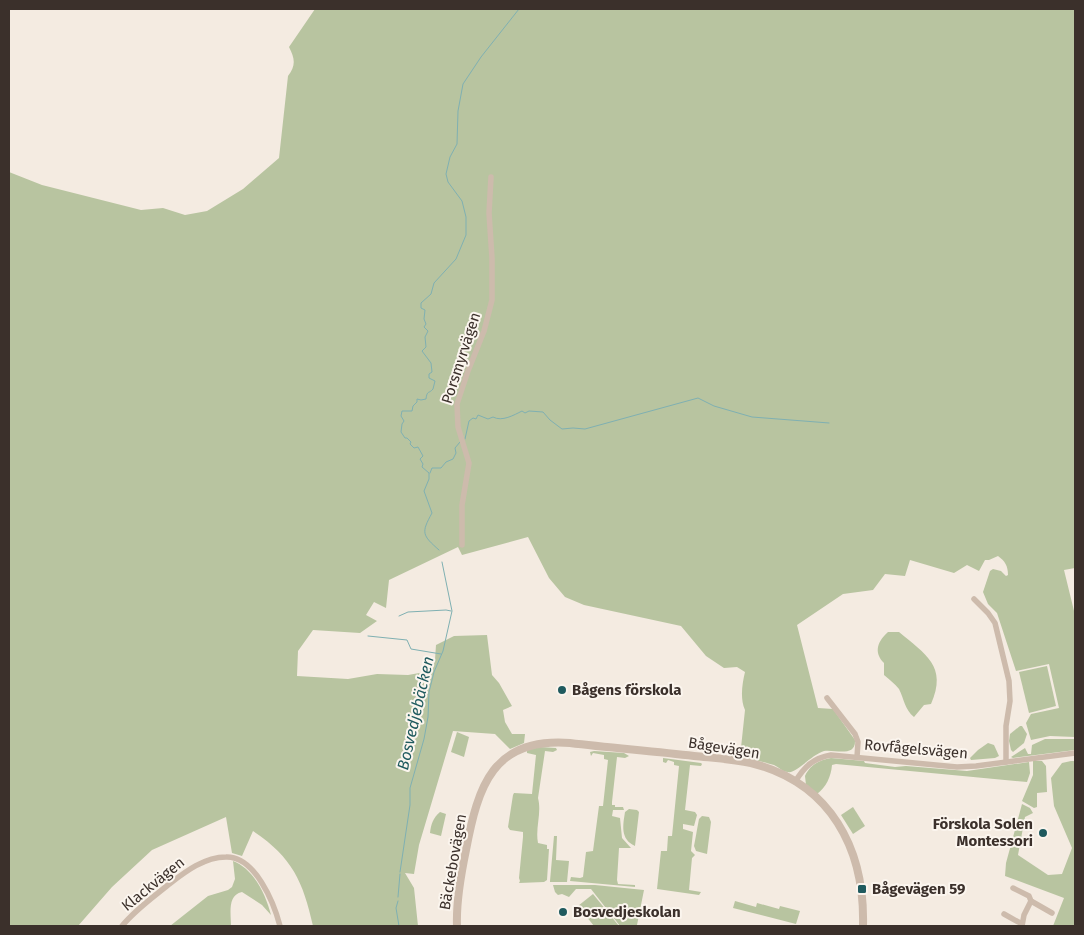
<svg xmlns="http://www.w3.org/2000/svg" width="1084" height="935" font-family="'Fira Sans',sans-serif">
<rect width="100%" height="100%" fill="#f4ebe1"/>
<g fill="#b8c4a0">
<path d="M315 9H1075V568L1064 570 1075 615V737L1050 736 1031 740 1026 723 1031 714 1059 708 1049 664 1016 671 997 613 988 604 983 592 990 571 993 569 1001 571 1006 576 1008 575C1008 566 1005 561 998 556L989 560H985L979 571 967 565 954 573 910 560 905 576 885 574 873 590 843 594 797 625 818 708 833 709 855 740C856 758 834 749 824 751 811 755 796 774 788 772 782 772 779 767 774 765 763 762 751 759 740 757L745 710C740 699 742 684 745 672L737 667 724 668 706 656 681 626 584 605 565 597 549 578 528 537 462 555 458 547 389 580 386 608 374 602 366 615 377 621 360 633 313 630 298 651 297 676 348 679 377 674 408 675 425 672 431 670 435 660 436 645 454 636 487 635 492 675 499 683 512 706 503 710 505 722 512 734H525L524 743 510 749 495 734 453 731 419 845 414 874 405 873 414 888 418 926H313C303 881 292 857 253 831L242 856 232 853 226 817 152 850 112 887 78 926H9V172L42 185 141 210 163 208 185 215 207 211 243 189 279 158 288 76C296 65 295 59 289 47Z"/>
<path d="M888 632H899C925 654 948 666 931 704L924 705 914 717C905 710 904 699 899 689 895 684 889 679 884 675V663C873 652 878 641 888 632Z"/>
<path d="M1047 666 1056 706 1029 713 1019 672Z"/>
<path d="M1020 726H1022L1027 734 1024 743 1013 752 1011 750 1009 741 1010 734Z"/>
<path d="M457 732 469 737 464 757 451 752Z"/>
<path d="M1045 739H1075V750L1013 758 1011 757 1025 748 1028 754H1031L1032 745Z"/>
<path d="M988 743 994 745 999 756 995 758 971 760 970 758 978 750Z"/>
<path d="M540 747 556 748 557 750 553 752 545 751 538 798C542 813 535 828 538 843L547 845V849H549L547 880 544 882 519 883 520 881 519 878 523 837V832L510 830 508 827 513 795 514 793 532 794 536 755 527 753V750Z"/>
<path d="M594 751 624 753 629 756 625 758 617 757 612 802V805H615V807H623L624 810H613L612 816 620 818 622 838 631 848H619L617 880 618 884 635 885V887L570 881 571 877 580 878 583 877 586 852 593 851 599 806H603L608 760 604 759V755L593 753 591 756 590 752Z"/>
<path d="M663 758 701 763 702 764 701 766 690 765 685 810 695 812 697 815 694 826 683 824V829L693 832 691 851 695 855 692 858 689 890 701 892 699 895 657 889 661 851H667L668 836H672L679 766 674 765V762L668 760 666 763 663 762Z"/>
<path d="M831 758 864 761 865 763 895 767 906 766 967 771 1029 762 1030 773 1027 782 836 764 832 765C831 777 826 787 817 794L806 785 805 776C810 765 819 760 831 758Z"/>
<path d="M1033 761H1042L1046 766 1047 792 1037 793V807L1034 808 1022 801 1033 775Z"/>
<path d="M1071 761H1075V926H1053L1064 898 1005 876 1006 863 1022 804 1030 808 1033 813 1025 817 1018 855 1048 875 1062 874 1072 848 1054 806 1051 778 1062 763Z"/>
<path d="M853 807 865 826 853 834 841 815Z"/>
<path d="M629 809 637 810 639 812 635 846C620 839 623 825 625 812Z"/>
<path d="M440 812 446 814 441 836 430 833C431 824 433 818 440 812Z"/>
<path d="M702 816 709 817 711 822 707 854 696 851 694 846 699 819Z"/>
<path d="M554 836H557L556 860 569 861 567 882H550V881Z"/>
<path d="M233 861C254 869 266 895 271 915L262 905 242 892C227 895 231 914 231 926H170L208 896 228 890 232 887 235 879Z"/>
<path d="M553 885H595L644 890 637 925 641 926H620L591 889H576L569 897 562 894 558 895 555 892Z"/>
<path d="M593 894 619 926H594L578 906Z"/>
<path d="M735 901 756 907 757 903 779 909 780 906 800 911 796 924 733 908Z"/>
</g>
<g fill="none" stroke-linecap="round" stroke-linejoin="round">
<g stroke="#7fb0b2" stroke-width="1">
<path d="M465 439 469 421 473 418 476 419 478 415 488 419 493 417C502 422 514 415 522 411L525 413 529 411 543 412 550 420 562 429 573 428 585 429 698 398 714 406 752 417 829 423"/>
<path d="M430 473 432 468H441L446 462 453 459 456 453 455 448 460 442"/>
<path d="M439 550C422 535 421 533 432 513L424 491 429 479V473L422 467 423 464 420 459 423 456 418 447 414 448 410 444 411 442 407 438H405L401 432 402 424 404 421 401 416 402 411H412L413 406 417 402V399L421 400 426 399C427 390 429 394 433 389L435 381 429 378V374L432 372 431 363 422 351 426 347 425 337 428 331 424 327 426 324 424 319 425 310 421 308V303L431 294 434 283 456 259 466 235V217L462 201 448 182 446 174 450 157 457 144 458 111 463 84 481 57 519 9"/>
<path d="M399 616 408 612 446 610 451 611"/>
<path d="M368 636 407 640 411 649 441 654"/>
<path d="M400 872 410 805V788L424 739 428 717 429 692 434 672 443 651 452 611 442 562"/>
<path d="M398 897 400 874"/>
<path d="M398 901 396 908 399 926"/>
</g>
<g stroke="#cdbbac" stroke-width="5.5">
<path d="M462 545V505L469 463 458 427 457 404 468 371 484 331 492 300V258L489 213 491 177"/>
<path d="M974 599 988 613 995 623 1009 681 1010 701 1006 726V762"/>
<path d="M827 698 855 734 858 742 857 757"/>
<path d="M795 782C804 767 813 758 831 755L957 767 976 766 1075 753"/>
<path d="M1013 888 1029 896 1031 901 1052 913"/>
<path d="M1004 914 1022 924"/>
<path d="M122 926C135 910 152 898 168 885 185 872 204 857 226 857 255 856 274 903 280 926"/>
<path d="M1022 926 1024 915 1031 901"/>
</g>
<path stroke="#cdbbac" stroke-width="8" d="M457 926C456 901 461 874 466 850 478 786 493 737 570 743 611 748 653 751 694 756 713 758 732 759 751 763 831 783 865 849 863 926"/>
</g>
<g fill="#1f5a5e" stroke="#fbf5ee" stroke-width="2">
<circle cx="562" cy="690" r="5"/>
<circle cx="1043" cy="833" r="5"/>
<rect x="857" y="884" width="10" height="10" rx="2.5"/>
<circle cx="563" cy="912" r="5"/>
</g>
<g text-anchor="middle" stroke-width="4" stroke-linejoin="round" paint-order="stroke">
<g font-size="15" fill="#3b302b" stroke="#fbf5ee">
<text transform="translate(461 358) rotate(-72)" y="5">Porsmyrvägen</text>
<text transform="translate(724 748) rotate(9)" y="5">Bågevägen</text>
<text transform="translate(916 749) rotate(5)" y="5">Rovfågelsvägen</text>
<text transform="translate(453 862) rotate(-80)" y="5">Bäckebovägen</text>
<text transform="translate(153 884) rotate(-39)" y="5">Klackvägen</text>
</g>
<g font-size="15" font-weight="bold" fill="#3b302b" stroke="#fbf5ee" text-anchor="start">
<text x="572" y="695">Bågens förskola</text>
<text x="1033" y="829" text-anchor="end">Förskola Solen<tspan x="1033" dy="17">Montessori</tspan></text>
<text x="872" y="894">Bågevägen 59</text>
<text x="573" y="917">Bosvedjeskolan</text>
</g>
<g font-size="16" font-style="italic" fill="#1f5a5e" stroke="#fbf5ee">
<text transform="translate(415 713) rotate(-77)" y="6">Bosvedjebäcken</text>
</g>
</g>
<rect width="1084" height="935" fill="none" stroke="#3b302b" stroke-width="20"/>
</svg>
